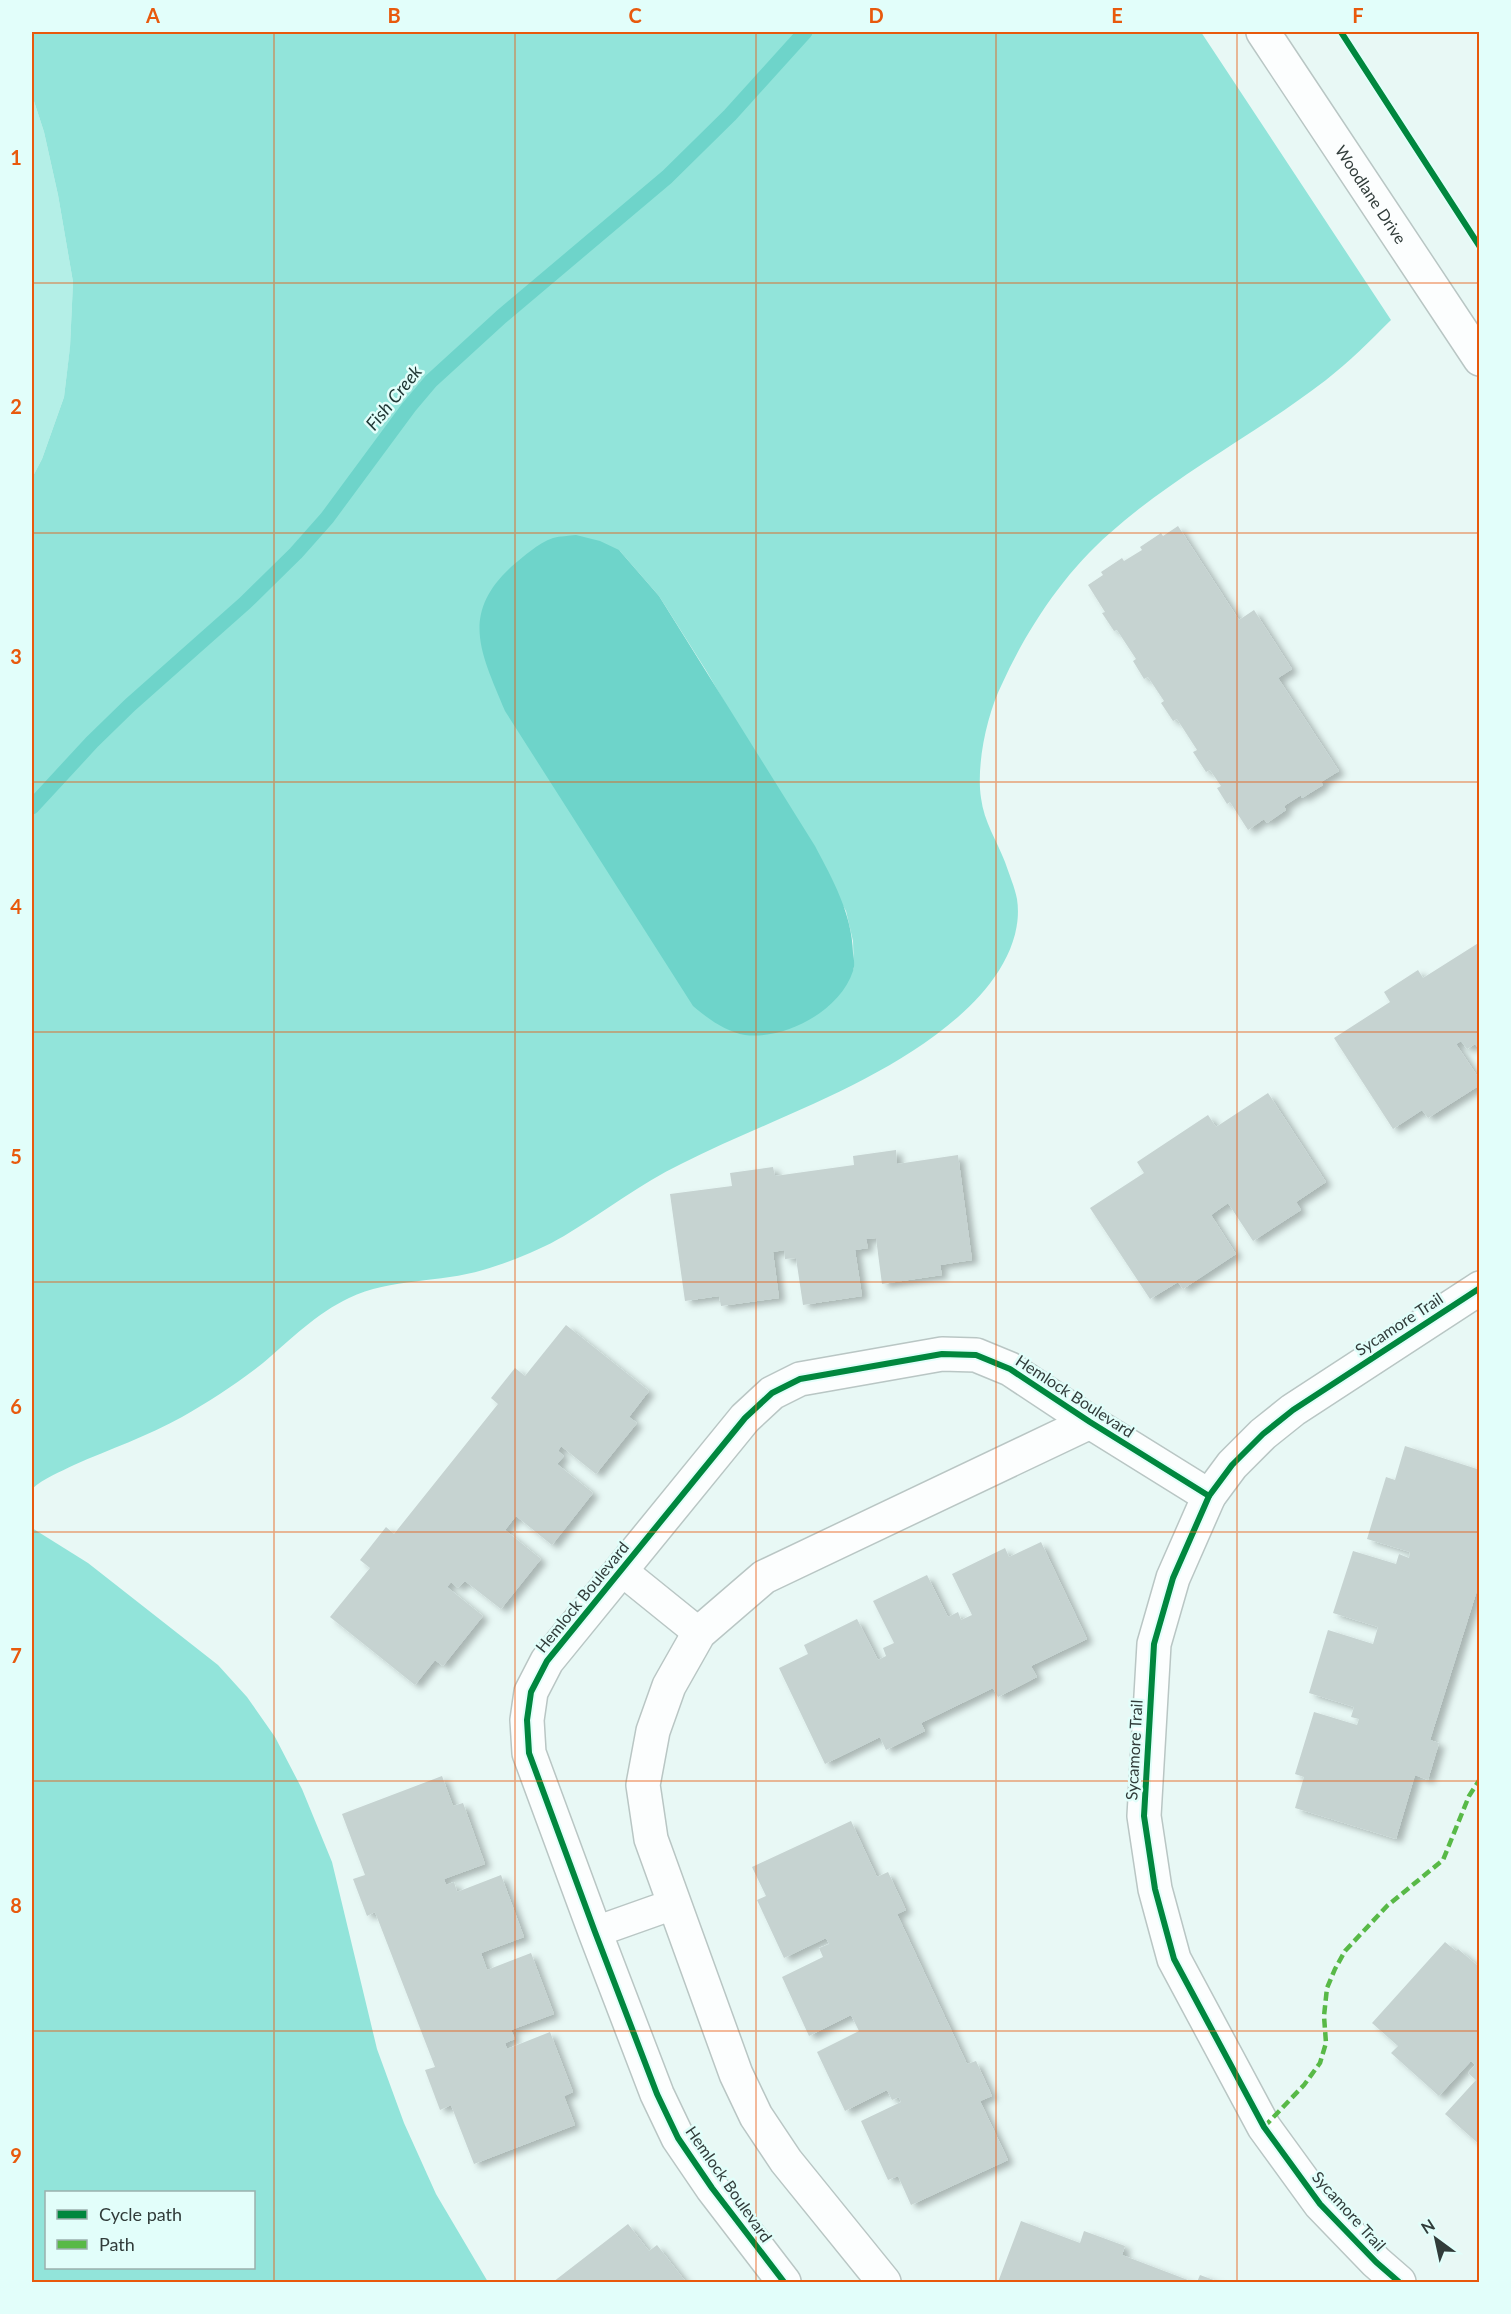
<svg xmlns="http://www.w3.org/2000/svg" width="1511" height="2314" font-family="Lato,sans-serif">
<defs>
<filter id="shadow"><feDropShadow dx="6" dy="4" stdDeviation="3" flood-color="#0004"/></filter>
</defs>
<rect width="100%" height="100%" fill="#e8f8f5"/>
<path fill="#b4efe7" d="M32 95 44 132 58 195 73 282 70 348 64 397 42 459 32 478Z"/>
<g fill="#92e4da" fill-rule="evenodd">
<path d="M32 32H1201L1391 320C1370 341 1349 362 1326 380 1256 434 1176 474 1110 533 1064 573 1027 629 1002 684 987 714 976 765 981 798 984 822 997 841 1005 862 1009 874 1015 888 1017 899 1024 945 991 989 958 1017 878 1086 774 1117 681 1164 640 1184 604 1212 564 1236 540 1250 510 1262 483 1270 440 1283 391 1278 349 1298 317 1313 290 1340 263 1363 238 1383 210 1401 182 1417 148 1436 110 1449 74 1465 60 1472 44 1478 32 1489V478L42 459 64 397 70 347 73 282 58 195 44 132 32 95ZM619 550 659 596 707 672 846 911 853 941 854 970Z"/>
<path d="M32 1528 88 1563 218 1665 247 1697 275 1737 302 1789 332 1862 377 2049 404 2123 436 2194 488 2282H32ZM254 2192V2268H46V2192Z"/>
</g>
<path fill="#6ed4ca" d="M576 535 600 541 619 550 659 596 815 846C833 880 852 914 853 953 854 959 855 966 853 971 840 1011 785 1040 745 1035 726 1032 707 1018 693 1006L505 711C482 655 459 615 511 567 523 557 538 543 553 538 560 536 569 536 576 535Z"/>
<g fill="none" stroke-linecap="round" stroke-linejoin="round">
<path stroke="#6ed4ca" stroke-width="15" d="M32 807 92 742 130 705 245 603 296 553 327 518 409 407 431 381 501 317 667 177 730 115 805 32"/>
</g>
<g fill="#c6d3d1" filter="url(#shadow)">
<path d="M1178 526 1239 620 1254 610 1292 669 1278 678 1339 771 1321 782 1323 785 1302 798 1301 795 1284 806 1286 810 1267 823 1264 819 1248 830 1230 802 1227 804 1217 788 1221 786 1210 770 1206 772 1193 752 1197 750 1177 719 1173 721 1161 703 1164 701 1148 677 1144 679 1133 661 1136 659 1117 630 1114 631 1102 613 1105 612 1088 585 1103 575 1101 572 1122 558 1124 561 1142 550 1140 547 1161 533 1163 536Z"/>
<path d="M1480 942V1050L1475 1044 1467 1049 1461 1041 1456 1044 1480 1080V1085L1428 1118 1422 1110 1393 1129 1334 1038 1390 1002 1384 992 1418 970 1423 978Z"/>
<path d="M1268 1093 1326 1182 1296 1202 1301 1210 1253 1241 1228 1203 1211 1215 1236 1254 1183 1289 1178 1282 1150 1299 1090 1208 1144 1173 1137 1162 1208 1115 1216 1127Z"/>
<path d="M896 1150 897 1164 958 1155 972 1260 940 1265 942 1275 882 1284 876 1238 866 1239 868 1248 855 1250 862 1296 803 1305 796 1258 785 1259 784 1250 773 1252 779 1298 721 1306 719 1296 685 1301 670 1194 732 1186 730 1173 773 1167 775 1176 854 1165 853 1156Z"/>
<path d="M566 1325 649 1391 629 1417 637 1423 596 1474 561 1446 558 1451 564 1456 557 1464 593 1493 552 1545 516 1516 505 1530 541 1559 501 1609 465 1581 458 1588 451 1582 447 1587 483 1616 443 1666 435 1660 415 1685 330 1617 370 1568 360 1560 386 1527 394 1534 498 1404 491 1398 515 1368 525 1376Z"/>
<path d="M1405 1446 1480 1470V1581L1430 1740 1439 1743 1428 1780 1415 1775 1396 1839 1295 1808 1304 1777 1295 1774 1314 1712 1357 1725 1359 1719 1351 1717 1354 1707 1309 1693 1328 1630 1373 1644 1378 1627 1333 1613 1353 1551 1396 1564 1399 1554 1409 1558 1410 1552 1367 1539 1386 1477 1395 1480Z"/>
<path d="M1041 1542 1087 1639 1031 1666 1037 1677 998 1697 993 1688 921 1723 925 1731 886 1750 880 1737 825 1764 779 1668 808 1654 804 1645 857 1619 878 1660 886 1656 883 1648 894 1643 873 1601 927 1575 948 1617 958 1612 961 1620 972 1615 952 1574 1005 1548 1009 1557Z"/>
<path d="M442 1776 453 1806 463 1803 485 1864 444 1879 446 1885 454 1882 457 1892 501 1875 524 1937 481 1953 487 1970 531 1953 554 2014 511 2030 515 2039 505 2043 507 2049 550 2032 573 2092 564 2096 575 2125 474 2164 451 2105 440 2110 425 2070 435 2067 375 1912 367 1916 353 1879 365 1875 342 1814Z"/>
<path d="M851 1821 877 1877 888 1872 906 1910 897 1914 967 2064 976 2061 992 2096 980 2101 1008 2160 911 2205 898 2176 888 2180 861 2121 901 2102 899 2097 892 2100 887 2090 845 2111 817 2052 859 2031 851 2015 809 2036 782 1977 823 1957 819 1948 829 1944 826 1938 784 1958 757 1900 766 1896 752 1867Z"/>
<path d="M1445 1942 1456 1951 1458 1949 1479 1967 1477 1970 1480 1973V2145L1445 2114 1476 2080 1468 2073 1475 2065 1471 2061 1439 2096 1391 2053 1398 2046 1372 2023Z"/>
<path d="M1021 2221 1080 2243 1084 2231 1125 2246 1122 2255 1193 2282H998Z"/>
<path d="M628 2224 649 2251 657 2245 686 2282H553Z"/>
<path d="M1200 2275 1219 2282H1197Z"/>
</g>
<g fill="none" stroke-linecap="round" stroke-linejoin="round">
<g stroke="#b9c6c4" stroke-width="33">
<g id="service">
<path d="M621 1570 699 1633"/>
<path d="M595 1932 674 1904"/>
</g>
</g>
<g stroke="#b9c6c4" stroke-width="36">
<g id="minor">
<path d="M784 2282 712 2188 678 2138 657 2094 595 1932 529 1753 527 1720 531 1692 547 1661 745 1418 772 1393 800 1379 942 1354 976 1355 1010 1369 1090 1422 1209 1496"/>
<path d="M884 2282 786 2161 756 2116 736 2074 651 1839 643 1785 653 1731 669 1686 699 1633 764 1577 1090 1422"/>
<path d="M1399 2282 1376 2262 1320 2204 1264 2127 1174 1959 1155 1889 1144 1816 1154 1644 1173 1578 1209 1496 1232 1465 1263 1434 1293 1410 1480 1288"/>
</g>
</g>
<g stroke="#b9c6c4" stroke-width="36">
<g id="tertiary">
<path id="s1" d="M1263 32 1480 359"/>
</g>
</g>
<use href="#service" stroke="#fcfefe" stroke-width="30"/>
<use href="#minor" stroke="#fcfefe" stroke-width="33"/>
<use href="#tertiary" stroke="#fcfefe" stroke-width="33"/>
<path stroke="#58b947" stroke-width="4.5" stroke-dasharray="9 4.5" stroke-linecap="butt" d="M1264 2127 1304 2085 1320 2063 1326 2043 1324 2016 1327 1988 1335 1969 1345 1951 1387 1906 1443 1860 1469 1796 1480 1779"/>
<g stroke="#e2fefa" stroke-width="10">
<g id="cycleway">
<path d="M1341 32 1480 247"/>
<path d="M784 2282 712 2188 678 2138 657 2094 595 1932 529 1753 527 1720 531 1692 547 1661 745 1418 772 1393 800 1379 942 1354 976 1355 1010 1369 1090 1422 1209 1496"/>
<path d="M1399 2282 1376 2262 1320 2204 1264 2127 1174 1959 1155 1889 1144 1816 1154 1644 1173 1578 1209 1496 1232 1465 1263 1434 1293 1410 1480 1288"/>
</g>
</g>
<use href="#cycleway" stroke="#00873e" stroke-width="6"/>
</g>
<path fill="none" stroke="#e8590c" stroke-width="1.5" stroke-opacity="0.55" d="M274 32V2282M515 32V2282M756 32V2282M996 32V2282M1237 32V2282M32 283H1480M32 533H1480M32 782H1480M32 1032H1480M32 1282H1480M32 1532H1480M32 1781H1480M32 2031H1480"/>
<g text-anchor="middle" stroke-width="5" stroke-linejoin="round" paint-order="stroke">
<g font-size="16" fill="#313c3a" stroke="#e2fefa">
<text dy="6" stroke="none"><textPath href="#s1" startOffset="195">Woodlane Drive</textPath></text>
<text transform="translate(1399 1324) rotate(-33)" y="6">Sycamore Trail</text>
<text transform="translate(1075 1396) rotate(33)" y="6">Hemlock Boulevard</text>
<text transform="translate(582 1597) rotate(-51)" y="6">Hemlock Boulevard</text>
<text transform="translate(1134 1750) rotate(-87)" y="6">Sycamore Trail</text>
<text transform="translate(729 2184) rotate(55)" y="6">Hemlock Boulevard</text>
<text transform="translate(1349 2211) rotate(48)" y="6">Sycamore Trail</text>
</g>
<g font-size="18" font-style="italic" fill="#1e3532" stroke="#e2fefa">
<text transform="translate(394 398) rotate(-51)" y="6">Fish Creek</text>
</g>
</g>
<rect width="1511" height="2314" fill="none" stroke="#e2fefa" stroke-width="66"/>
<rect x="45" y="2191" width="210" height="78" fill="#e2fefa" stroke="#9bb0ad" stroke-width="1.5"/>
<rect x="57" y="2210" width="30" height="9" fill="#00873e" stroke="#9bb0ad" stroke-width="1.5"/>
<text x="99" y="2221" font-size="18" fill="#313c3a">Cycle path</text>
<rect x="57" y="2240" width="30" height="9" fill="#58b947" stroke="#9bb0ad" stroke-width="1.5"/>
<text x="99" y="2251" font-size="18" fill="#313c3a">Path</text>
<g transform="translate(1436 2239) rotate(327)" stroke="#e2fefa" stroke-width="4.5" paint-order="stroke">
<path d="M0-4.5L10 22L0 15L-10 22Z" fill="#313c3a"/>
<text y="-9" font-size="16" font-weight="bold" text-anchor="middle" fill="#313c3a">N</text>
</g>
<rect x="33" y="33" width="1445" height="2248" fill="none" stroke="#e8590c" stroke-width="2"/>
<g font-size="20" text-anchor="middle" font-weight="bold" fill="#e8590c">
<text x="153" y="23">A</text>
<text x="394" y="23">B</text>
<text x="635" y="23">C</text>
<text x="876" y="23">D</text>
<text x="1117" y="23">E</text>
<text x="1358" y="23">F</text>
<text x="16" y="165">1</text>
<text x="16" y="414">2</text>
<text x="16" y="664">3</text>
<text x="16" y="914">4</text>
<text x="16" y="1164">5</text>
<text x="16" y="1414">6</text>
<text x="16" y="1663">7</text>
<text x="16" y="1913">8</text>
<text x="16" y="2163">9</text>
</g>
</svg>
